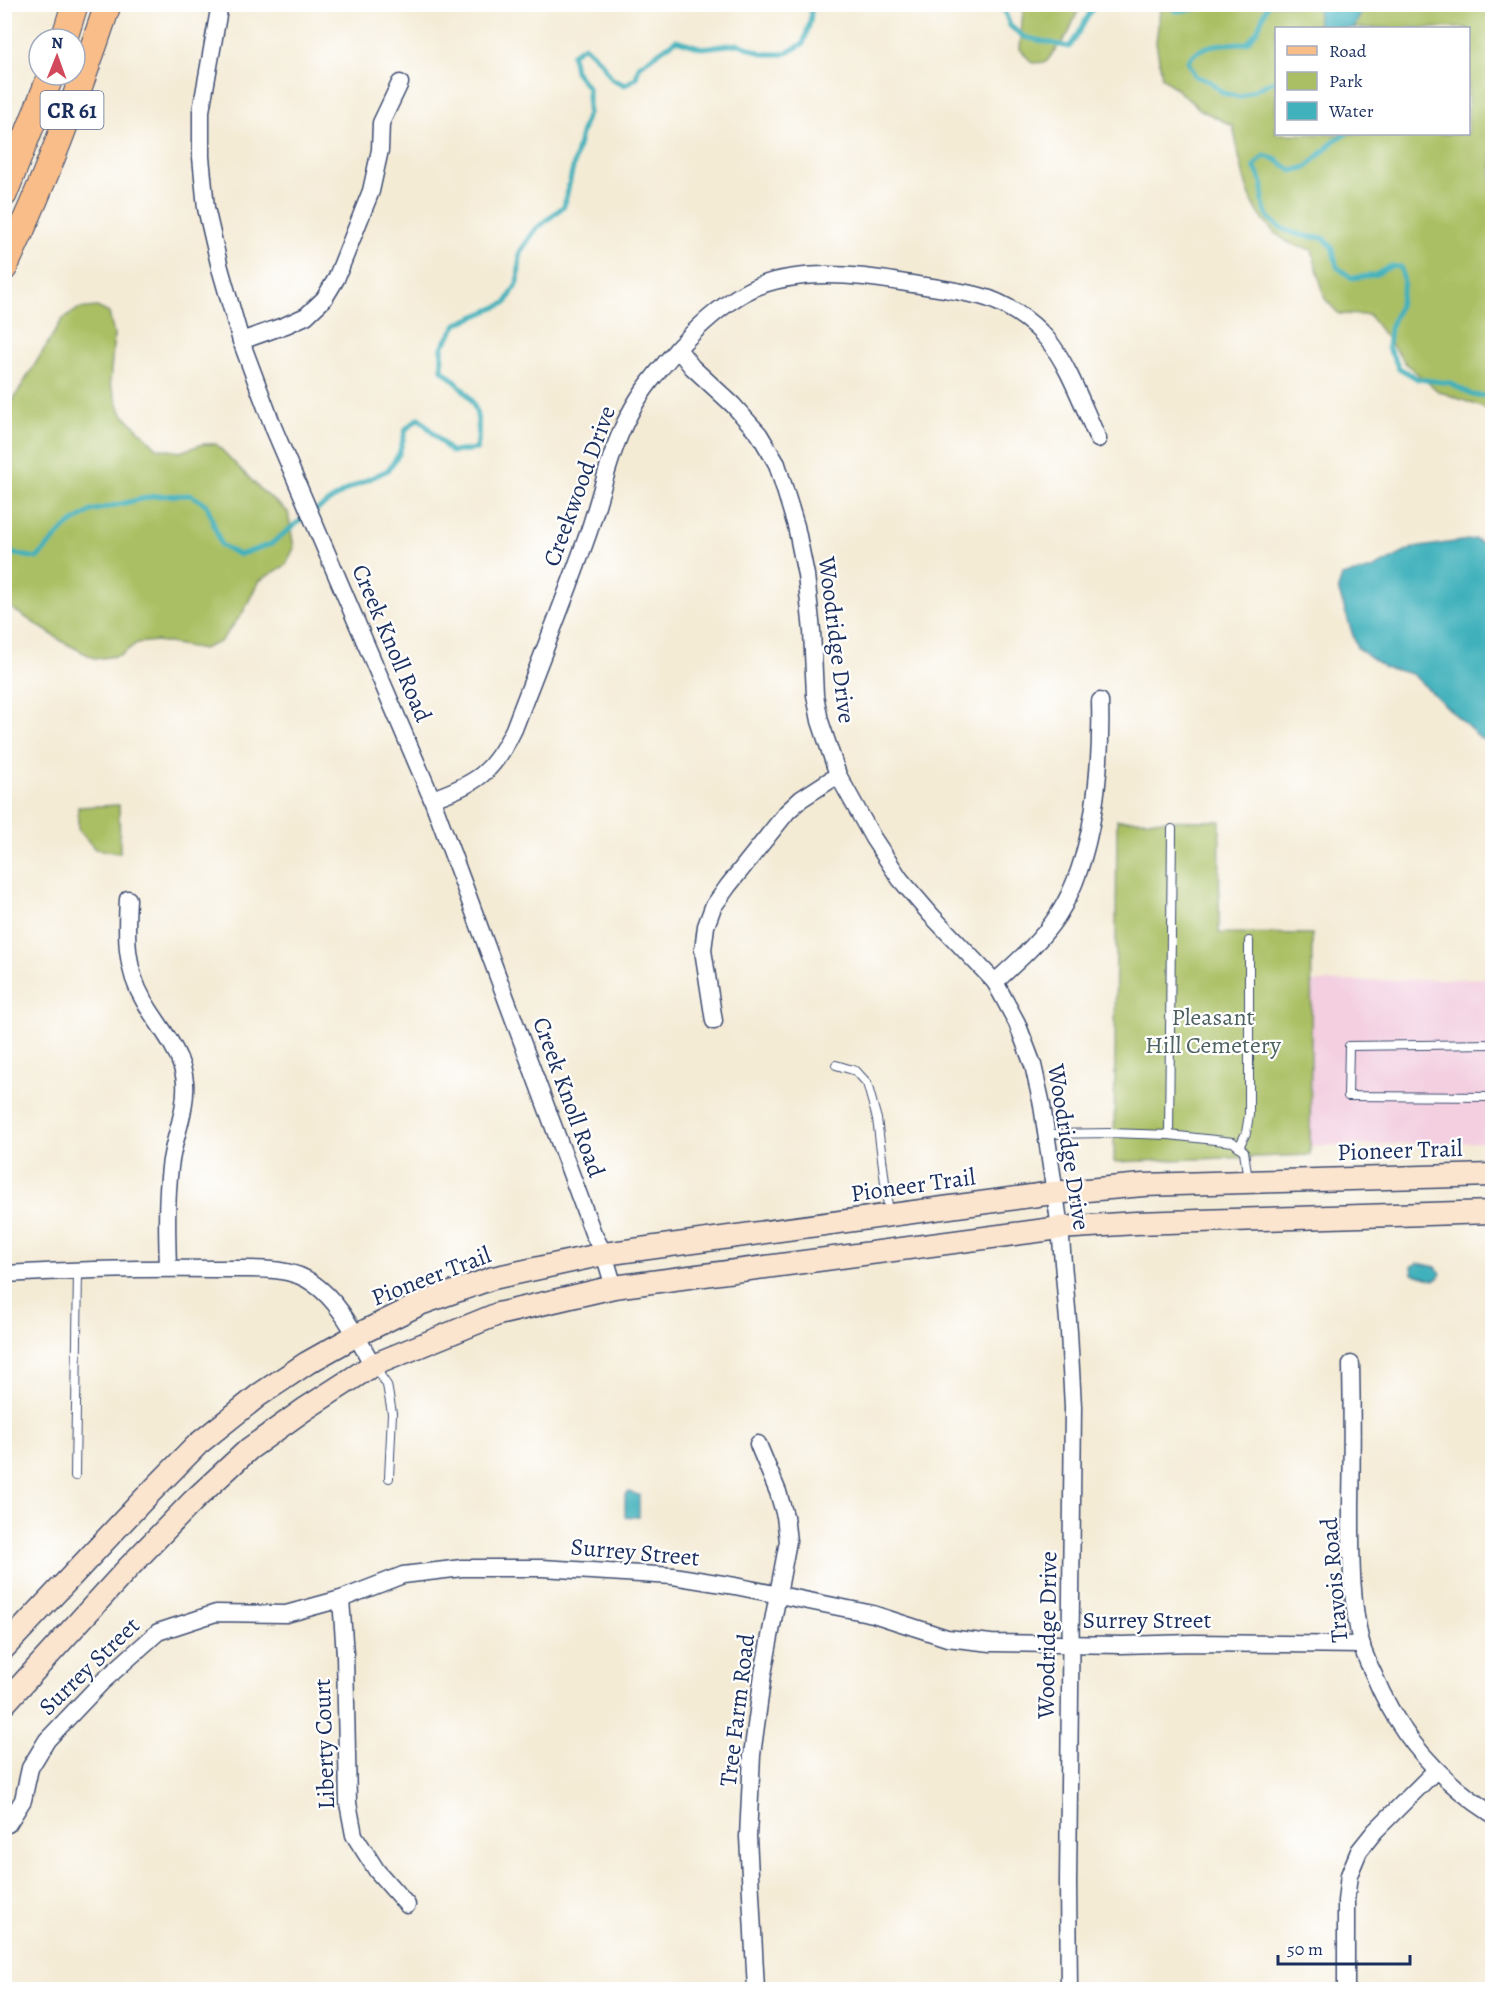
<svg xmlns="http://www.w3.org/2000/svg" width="1497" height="1994" font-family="Alegreya,serif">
<rect width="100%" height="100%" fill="#fff"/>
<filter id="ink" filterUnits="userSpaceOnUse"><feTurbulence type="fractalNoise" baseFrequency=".0167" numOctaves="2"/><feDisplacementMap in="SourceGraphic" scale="12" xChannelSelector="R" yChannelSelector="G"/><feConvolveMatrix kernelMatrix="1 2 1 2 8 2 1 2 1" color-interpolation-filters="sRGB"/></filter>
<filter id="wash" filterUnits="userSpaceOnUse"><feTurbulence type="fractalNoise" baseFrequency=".008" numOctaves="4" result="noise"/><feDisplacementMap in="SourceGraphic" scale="24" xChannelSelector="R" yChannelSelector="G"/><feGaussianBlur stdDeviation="1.35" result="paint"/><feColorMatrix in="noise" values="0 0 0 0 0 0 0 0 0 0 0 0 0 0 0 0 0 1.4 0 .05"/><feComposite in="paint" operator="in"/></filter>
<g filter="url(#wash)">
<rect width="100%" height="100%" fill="#f4ebd5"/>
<path fill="#f3cfe0" d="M1492 978V1142L1310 1146 1311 982Z"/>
<g fill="#aabf63" stroke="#627760" stroke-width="1.5" fill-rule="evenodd">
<path d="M1027 5H1086L1077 13 1068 34 1046 62 1032 63 1020 49 1023 10Z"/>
<path d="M1156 5H1492V411L1438 391 1406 364 1369 315 1339 314 1325 299 1312 250C1304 248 1293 246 1286 241 1246 216 1242 169 1233 126L1201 110 1162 77 1156 42 1160 11ZM1276 28H1468V134H1276Z"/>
<path d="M97 307 109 313 114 335 110 383 121 412 157 448 180 452 203 444H216L261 490 288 512 294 548 286 565 259 581 242 614 220 642 203 649 157 641 137 643 121 655 96 659 65 643 5 604V413L62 320 78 309Z"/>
<path d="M119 805 120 853 95 849 78 829V807Z"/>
<path d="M1117 820 1220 821 1219 933 1312 934 1310 1155 1114 1162Z"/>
</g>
<g fill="#41b1bb" stroke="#2e708c" stroke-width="1.5">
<path d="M1318 5V4L1365 5 1354 28H1318Z"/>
<path d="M1475 539 1492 549V743L1480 738 1412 674 1384 667 1357 648 1338 589 1342 576 1372 569 1413 548Z"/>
<path d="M1418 1263 1436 1267 1441 1273 1438 1279 1434 1280 1413 1274 1412 1266Z"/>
<path d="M629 1492 639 1495V1517H625V1495Z"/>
</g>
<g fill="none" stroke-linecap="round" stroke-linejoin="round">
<g stroke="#41b1bb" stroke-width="5">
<path d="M1002 4 1010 26 1024 37 1069 47C1080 34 1085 18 1096 4"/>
<path d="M1171 4 1176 11 1194 9 1200 4"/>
<path d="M1268 4 1257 31 1247 43C1225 44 1201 42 1188 61L1195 76 1211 82 1223 93 1240 97 1276 80"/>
<path d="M1346 134 1335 140 1307 167 1292 171 1275 159 1264 156 1254 166C1257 173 1263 181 1263 188 1264 193 1262 198 1263 203 1267 230 1301 237 1324 238L1332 247 1337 267 1352 278 1375 275 1391 266 1401 267 1404 284 1399 306 1390 328 1388 347 1399 368 1418 379 1450 383 1472 395 1492 396"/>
<path d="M4 552 37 558 66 527 91 511 154 496 191 495 207 505 221 545 239 555 271 544 297 523 348 489 388 470 399 454 406 429 419 418 451 452 477 449C483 409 472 394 442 370V347L457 324 506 303 518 282 520 252 536 229 564 206 581 134 588 113V88L575 71 572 54 584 46 601 62 612 79 625 85 636 78 639 66 676 40 702 48 739 44 764 54H784L803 44 810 22 812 4"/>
</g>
</g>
</g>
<g filter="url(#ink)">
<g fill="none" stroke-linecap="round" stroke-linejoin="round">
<g stroke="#3c4b70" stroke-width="10">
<g id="service">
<path d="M1492 1044 1349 1046 1348 1096 1492 1097"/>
<path d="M836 1065 856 1071 867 1083 877 1119 889 1214"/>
<path d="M1047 1134 1110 1133 1169 1135 1233 1142 1244 1151 1248 1181"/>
<path d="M1169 1135 1172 829"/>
<path d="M1239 1147 1246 1133 1249 1115V941"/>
<path d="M373 1365 387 1385 392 1413 389 1478"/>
<path d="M75 1476 78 1270"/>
</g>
</g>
<g stroke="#3c4b70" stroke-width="19">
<g id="minor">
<path d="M220 4 201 111V157L206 208 220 268 241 341 274 429 432 799 593 1233 604 1254 614 1287"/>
<path d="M241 341 286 325 306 316 324 299 336 279 371 191 380 150 381 123 400 83"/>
<path d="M678 349 692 367 733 405 759 434 777 464 796 526 806 575 812 631 815 695 820 721 838 775 873 838 900 879 931 915 995 982 1017 1023 1033 1065 1042 1105 1060 1228 1069 1332 1073 1407 1068 1883 1069 1990"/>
<path d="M432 799C477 783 493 773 514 729 539 663 566 597 589 531 602 492 610 451 629 415 642 389 660 369 679 347 699 326 719 307 744 293 789 267 857 274 906 283 930 287 956 290 980 296 1004 302 1031 320 1047 339 1068 363 1084 409 1098 439"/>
<path d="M128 899C126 935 125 969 144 1001 159 1027 182 1051 185 1082 187 1112 173 1139 170 1167 166 1201 167 1235 168 1268"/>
<path d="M995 982C1018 961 1041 941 1058 915 1094 859 1102 767 1100 701"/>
<path d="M714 1021 703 950 706 926 713 907 728 886 787 812 801 799 838 775"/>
<path d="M4 1274C75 1270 145 1268 216 1269 246 1270 288 1264 314 1284 341 1303 356 1337 373 1365"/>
<path d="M1351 1364C1352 1411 1352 1458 1351 1505 1351 1553 1350 1603 1363 1650 1366 1658 1370 1667 1374 1675 1398 1734 1439 1780 1492 1814"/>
<path d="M341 1599 345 1655 348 1803 354 1835 377 1871 407 1905"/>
<path d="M4 1825 8 1824 23 1800 30 1768 47 1740 102 1682 158 1632 216 1613 286 1614 341 1599 403 1575 462 1568H542L673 1576 735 1586 873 1614 947 1638 991 1643 1122 1645 1193 1643 1362 1645"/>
<path d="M756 1990 748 1837 752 1755 763 1674 788 1541 785 1516 778 1492 758 1444"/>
<path d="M1346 1990V1901L1349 1875 1359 1851 1375 1831 1436 1770"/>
</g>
</g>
<g stroke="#3c4b70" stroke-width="25">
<g id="secondary">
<path d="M4 1648 143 1500 198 1444 259 1395 307 1363 355 1336 420 1304 493 1278 604 1254 1053 1193 1143 1185 1492 1175"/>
<path d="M4 1704 129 1567 193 1501 249 1449 305 1409 373 1365 498 1314 614 1287 1060 1228 1136 1223 1492 1212"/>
</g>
</g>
<g stroke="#3c4b70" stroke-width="28">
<g id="primary">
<path d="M64 39 75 4"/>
<path d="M4 194 51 75"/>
<path d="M4 268C45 182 78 94 108 4"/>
</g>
</g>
<use href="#service" stroke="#fff" stroke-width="8"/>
<use href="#minor" stroke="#fff" stroke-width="16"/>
<use href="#secondary" stroke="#fce5cf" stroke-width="22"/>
<use href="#primary" stroke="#f8bd88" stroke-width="26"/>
</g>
</g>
<g text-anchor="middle" stroke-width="4.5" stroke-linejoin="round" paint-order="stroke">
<rect fill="#fff" stroke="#5f6d8e" stroke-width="1.5" x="40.5" y="91" width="63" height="38" rx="4.5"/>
<g font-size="22" font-weight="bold" fill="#1b2f5e">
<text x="72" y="118">CR 61</text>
</g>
<g font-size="24" fill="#1b2f5e" stroke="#fff">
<text transform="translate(579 486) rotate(-70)" y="8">Creekwood Drive</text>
<text transform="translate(837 640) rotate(83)" y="8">Woodridge Drive</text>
<text transform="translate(392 643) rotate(67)" y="8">Creek Knoll Road</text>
<text transform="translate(569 1097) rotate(70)" y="8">Creek Knoll Road</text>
<text transform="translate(1069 1147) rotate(81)" y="8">Woodridge Drive</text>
<text transform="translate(1400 1150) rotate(-2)" y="8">Pioneer Trail</text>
<text transform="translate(913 1185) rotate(-8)" y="8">Pioneer Trail</text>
<text transform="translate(431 1276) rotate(-21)" y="8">Pioneer Trail</text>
<text transform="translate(635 1552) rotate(5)" y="8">Surrey Street</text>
<text transform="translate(1334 1580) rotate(-95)" y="8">Travois Road</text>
<text x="1147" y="1628">Surrey Street</text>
<text transform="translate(1047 1635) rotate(-89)" y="8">Woodridge Drive</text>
<text transform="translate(89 1666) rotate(-44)" y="8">Surrey Street</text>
<text transform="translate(737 1710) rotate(-83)" y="8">Tree Farm Road</text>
<text transform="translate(324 1744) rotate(-92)" y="8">Liberty Court</text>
</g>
<g font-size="24" fill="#4d6160" stroke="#fff">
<text x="1213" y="1025">Pleasant<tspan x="1213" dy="28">Hill Cemetery</tspan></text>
</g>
</g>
<rect width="1497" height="1994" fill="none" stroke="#fff" stroke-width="24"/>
<rect x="1275" y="27" width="195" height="108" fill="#ffffff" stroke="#a4acbf" stroke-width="1.5"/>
<rect x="1287" y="46" width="30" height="9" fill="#f8bd88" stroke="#a4acbf" stroke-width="1.5"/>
<text x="1329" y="57" font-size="18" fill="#1b2f5e">Road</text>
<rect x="1287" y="72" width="30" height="18" fill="#aabf63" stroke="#a4acbf" stroke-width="1.5"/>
<text x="1329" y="87" font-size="18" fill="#1b2f5e">Park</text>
<rect x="1287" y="102" width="30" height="18" fill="#41b1bb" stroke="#a4acbf" stroke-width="1.5"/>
<text x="1329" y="117" font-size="18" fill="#1b2f5e">Water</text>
<g transform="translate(57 57) rotate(1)"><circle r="28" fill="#ffffff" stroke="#a4acbf" stroke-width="1.5"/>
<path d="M0-4.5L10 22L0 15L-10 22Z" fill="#d1495b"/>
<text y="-9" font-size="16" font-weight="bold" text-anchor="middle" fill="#1b2f5e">N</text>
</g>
<path d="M1278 1955v9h132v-9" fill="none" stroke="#1b2f5e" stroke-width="3"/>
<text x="1287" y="1955" font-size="18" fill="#1b2f5e" stroke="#ffffff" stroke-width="4.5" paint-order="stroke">50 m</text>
</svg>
